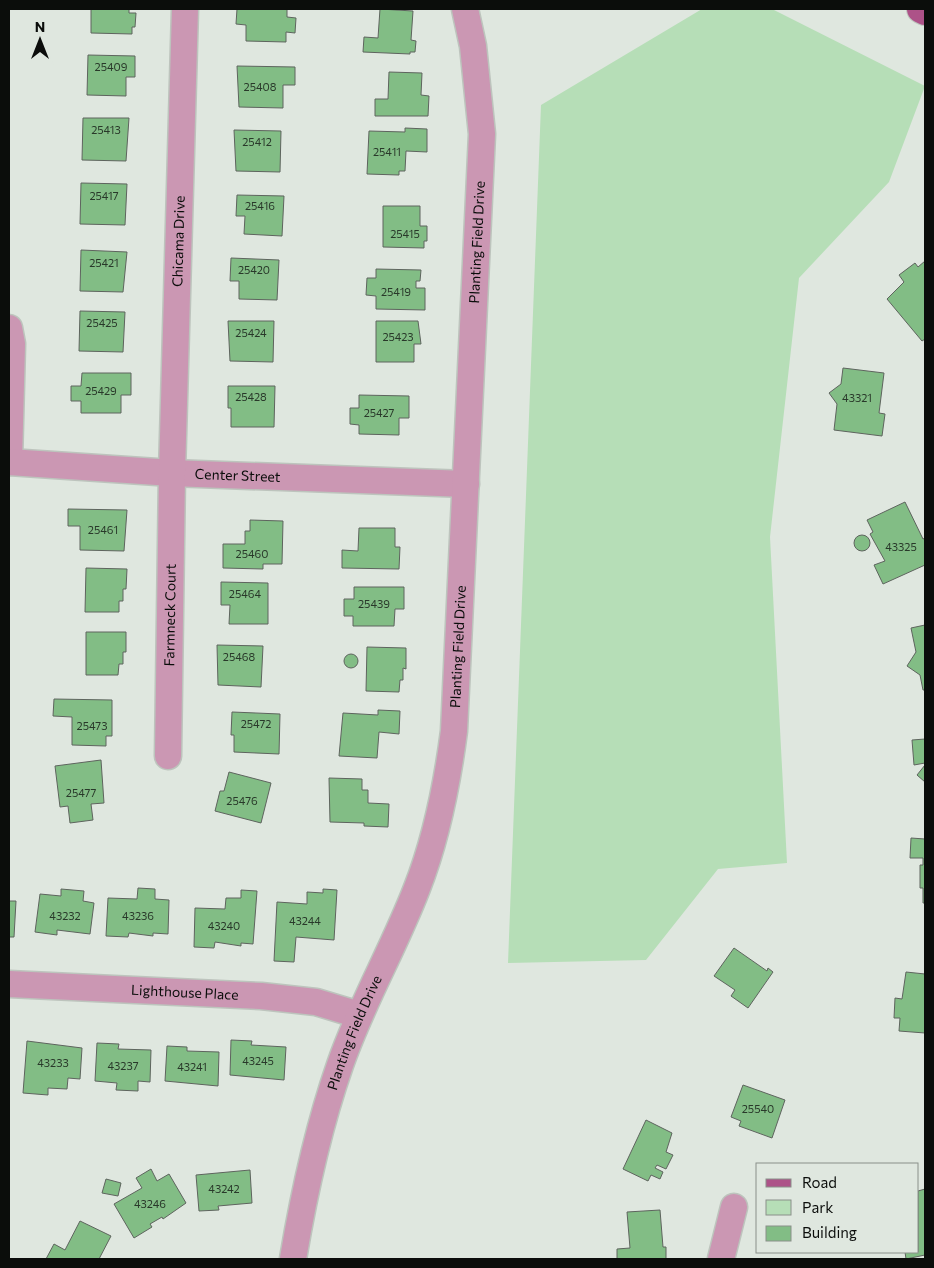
<svg xmlns="http://www.w3.org/2000/svg" width="934" height="1268" font-family="Commissioner,sans-serif">
<rect width="100%" height="100%" fill="#dfe7df"/>
<path fill="#b6deb7" d="M702 9H772L925 86 889 182 799 278 770 537 787 863 718 869 646 960 508 963 541 105Z"/>
<g fill="#82bd85" stroke="#5e645e">
<path d="M91 9H129V13H136L135 27H132V34L91 33Z"/>
<path d="M237 9H287V17L296 18 295 33 286 32V42L246 41V25L236 24Z"/>
<path d="M380 9 413 11 411 40 416 41 415 52H410V54L363 52 364 37 378 38Z"/>
<path d="M88 55 135 56V77H126V96L87 95Z"/>
<path d="M237 66 295 67V85H283V108L239 107Z"/>
<path d="M389 72 422 73 421 95 429 96 428 116H375V99H388Z"/>
<path d="M83 118H129L126 161 82 160Z"/>
<path d="M405 128 427 129V152L406 151 405 171H399V175L367 174 369 131 405 132Z"/>
<path d="M234 130 281 131 280 172 236 171Z"/>
<path d="M81 183 127 184 125 225 80 224Z"/>
<path d="M237 195 284 196 282 236 244 234 245 216H236Z"/>
<path d="M383 206H420V226H427V241H424V248L383 247Z"/>
<path d="M81 250 127 252 123 292 80 291Z"/>
<path d="M231 258 279 260 277 300 239 299V281H230Z"/>
<path d="M925 261V339L922 341 887 299 904 282 899 275 915 263 918 267Z"/>
<path d="M376 269 421 270 420 281H416V288H425V310L376 309V296L366 295 367 278H376Z"/>
<path d="M80 311 125 312 123 352 79 351Z"/>
<path d="M228 321H274L273 362 230 361Z"/>
<path d="M376 321H418L421 344H414V362H376Z"/>
<path d="M843 368 884 373 879 413 885 414 882 436 834 430 837 404 829 393 841 384Z"/>
<path d="M82 373H131V395H121V413H81V401H71V386H81Z"/>
<path d="M228 386H275L274 427H231V408H228Z"/>
<path d="M359 395 409 396V418H399V435L359 434V425L350 424V408H359Z"/>
<path d="M905 502 923 539 925 538V565L883 584 874 565 885 561 870 534 873 532 867 520Z"/>
<path d="M68 509 127 510 124 551 80 550V526H68Z"/>
<path d="M250 520 283 521 282 564H263V569L223 568V544H245V531H250Z"/>
<path d="M359 528H395V547H400L399 569 342 568V550L358 551Z"/>
<circle cx="862" cy="543" r="8"/>
<path d="M86 568 127 569 126 589H123V601H119V612H85Z"/>
<path d="M221 582 268 583V624H229L230 605H221Z"/>
<path d="M354 587H404V609H395L394 626H353V616H344V599H354Z"/>
<path d="M925 625V690H923L920 675 907 666 916 652 911 628Z"/>
<path d="M86 632H126V652H123V664H119L118 675H86Z"/>
<path d="M217 645 263 646 261 687 218 685Z"/>
<path d="M367 647 406 648V669L403 668V680H400L399 692 366 691Z"/>
<circle cx="351" cy="661" r="7"/>
<path d="M54 699 112 700V736H106V746L72 745V717L53 716Z"/>
<path d="M378 710 400 711 399 734 379 732 377 758 339 756 343 713 378 715Z"/>
<path d="M232 712 280 714 279 754 234 752V735H231Z"/>
<path d="M925 739V763L914 765 912 740Z"/>
<path d="M101 760 104 803 91 804 93 820 70 823 68 806 60 807 55 766Z"/>
<path d="M925 765V782L917 775Z"/>
<path d="M229 772 271 783 261 823 215 811 220 791H224Z"/>
<path d="M329 778 362 779V790H368V803L389 804 388 827 364 826V823L330 822Z"/>
<path d="M911 838 925 839V903H923V888H920V865H923V858H910Z"/>
<path d="M138 888 155 889V899L169 900 168 934 153 933V936L129 933 128 937 106 936 108 898 137 899Z"/>
<path d="M61 889 84 891 83 901 94 903 90 934 57 930V935L35 932 40 894 61 896Z"/>
<path d="M323 889 337 890 334 940 296 937 294 962 274 961 277 902 307 904V892L323 893Z"/>
<path d="M241 890 257 891 253 944 241 943V946L215 942 214 948 194 947 195 908 225 909 226 898H241Z"/>
<path d="M9 901H16L14 937H9Z"/>
<path d="M734 948 767 971 768 968 773 972 748 1008 731 996 735 990 714 976Z"/>
<path d="M906 972 925 974V1033L899 1031 900 1018H894L895 998 902 999Z"/>
<path d="M231 1040 252 1041 251 1045 286 1047 284 1080 230 1075Z"/>
<path d="M27 1041 82 1048 80 1079 68 1078 67 1089 48 1088V1095L23 1093Z"/>
<path d="M97 1043 119 1044 118 1049 151 1050 150 1082 138 1081V1091L116 1090 117 1083 95 1081Z"/>
<path d="M167 1046 187 1047V1051L219 1052 218 1086 165 1081Z"/>
<path d="M743 1085 785 1100 772 1138 739 1126 741 1121 731 1117Z"/>
<path d="M646 1120 672 1133 666 1152 673 1155 666 1169 657 1165 655 1168 663 1172 660 1179 651 1175 648 1181 623 1169Z"/>
<path d="M151 1169 157 1181 169 1174 186 1203 163 1219 162 1217 150 1224 152 1227 134 1238 114 1204 142 1188 136 1178Z"/>
<path d="M250 1170 252 1203 218 1206 219 1210 199 1211 196 1175Z"/>
<path d="M106 1179 121 1183 118 1196 102 1193Z"/>
<path d="M925 1189V1255L906 1259 905 1252H918V1191Z"/>
<path d="M660 1210 663 1247H666V1259H617V1249L630 1248 627 1212Z"/>
<path d="M80 1221 111 1236 99 1259H46L54 1244 65 1250Z"/>
</g>
<g fill="none" stroke-linecap="round" stroke-linejoin="round">
<g stroke="#bdc4bd" stroke-width="29">
<g id="minor">
<path d="M9 328 12 344 9 462"/>
<path id="s1" d="M9 462 172 473 466 484"/>
<path id="s2" d="M168 756 172 473 185 9"/>
<path id="s3" d="M9 984 261 996 316 1002 359 1015"/>
<path id="s4" d="M293 1259C304 1193 318 1128 340 1065 361 1004 394 948 417 888 437 837 447 785 454 731L482 134 473 46 465 9"/>
<path d="M721 1259 734 1207"/>
</g>
</g>
<g stroke="#bdc4bd" stroke-width="30">
<path id="major" d="M921 9 925 11"/>
</g>
<use href="#minor" stroke="#cb97b3" stroke-width="26"/>
<use href="#major" stroke="#ad5288" stroke-width="28"/>
</g>
<g text-anchor="middle" stroke-width="4" stroke-linejoin="round" paint-order="stroke">
<g font-size="11" fill="#29392a">
<text x="111" y="71">25409</text>
<text x="260" y="91">25408</text>
<text x="106" y="134">25413</text>
<text x="257" y="146">25412</text>
<text x="387" y="156">25411</text>
<text x="104" y="200">25417</text>
<text x="260" y="210">25416</text>
<text x="405" y="238">25415</text>
<text x="104" y="267">25421</text>
<text x="254" y="274">25420</text>
<text x="396" y="296">25419</text>
<text x="102" y="327">25425</text>
<text x="251" y="337">25424</text>
<text x="398" y="341">25423</text>
<text x="101" y="395">25429</text>
<text x="251" y="401">25428</text>
<text x="857" y="402">43321</text>
<text x="379" y="417">25427</text>
<text x="103" y="534">25461</text>
<text x="901" y="551">43325</text>
<text x="252" y="558">25460</text>
<text x="245" y="598">25464</text>
<text x="374" y="608">25439</text>
<text x="239" y="661">25468</text>
<text x="256" y="728">25472</text>
<text x="92" y="730">25473</text>
<text x="81" y="797">25477</text>
<text x="242" y="805">25476</text>
<text x="65" y="920">43232</text>
<text x="138" y="920">43236</text>
<text x="305" y="925">43244</text>
<text x="224" y="930">43240</text>
<text x="258" y="1065">43245</text>
<text x="53" y="1067">43233</text>
<text x="123" y="1070">43237</text>
<text x="192" y="1071">43241</text>
<text x="758" y="1113">25540</text>
<text x="224" y="1193">43242</text>
<text x="150" y="1208">43246</text>
</g>
<g font-size="14" fill="#0b0d0b" stroke="#dfe7df">
<text dy="5" stroke="none"><textPath href="#s2" startOffset="515">Chicama Drive</textPath></text>
<text dy="5" stroke="none"><textPath href="#s4" startOffset="1044">Planting Field Drive</textPath></text>
<text dy="5" stroke="none"><textPath href="#s1" startOffset="229">Center Street</textPath></text>
<text dy="5" stroke="none"><textPath href="#s2" startOffset="141">Farmneck Court</textPath></text>
<text dy="5" stroke="none"><textPath href="#s4" startOffset="639">Planting Field Drive</textPath></text>
<text dy="5" stroke="none"><textPath href="#s3" startOffset="176">Lighthouse Place</textPath></text>
<text dy="5" stroke="none"><textPath href="#s4" startOffset="235">Planting Field Drive</textPath></text>
</g>
</g>
<rect width="934" height="1268" fill="none" stroke="#0b0d0b" stroke-width="20"/>
<rect x="756" y="1163" width="162" height="90" fill="#dfe7df" stroke="#8a908a"/>
<rect x="766" y="1179" width="25" height="8" fill="#ad5288" stroke="#8a908a"/>
<text x="802" y="1188" font-size="15" fill="#0b0d0b">Road</text>
<rect x="766" y="1200" width="25" height="15" fill="#b6deb7" stroke="#8a908a"/>
<text x="802" y="1213" font-size="15" fill="#0b0d0b">Park</text>
<rect x="766" y="1226" width="25" height="15" fill="#82bd85" stroke="#8a908a"/>
<text x="802" y="1238" font-size="15" fill="#0b0d0b">Building</text>
<g transform="translate(40 40)" stroke="#dfe7df" stroke-width="4" paint-order="stroke">
<path d="M0-4L9 19L0 12L-9 19Z" fill="#0b0d0b"/>
<text y="-8" font-size="14" font-weight="bold" text-anchor="middle" fill="#0b0d0b">N</text>
</g>
</svg>
